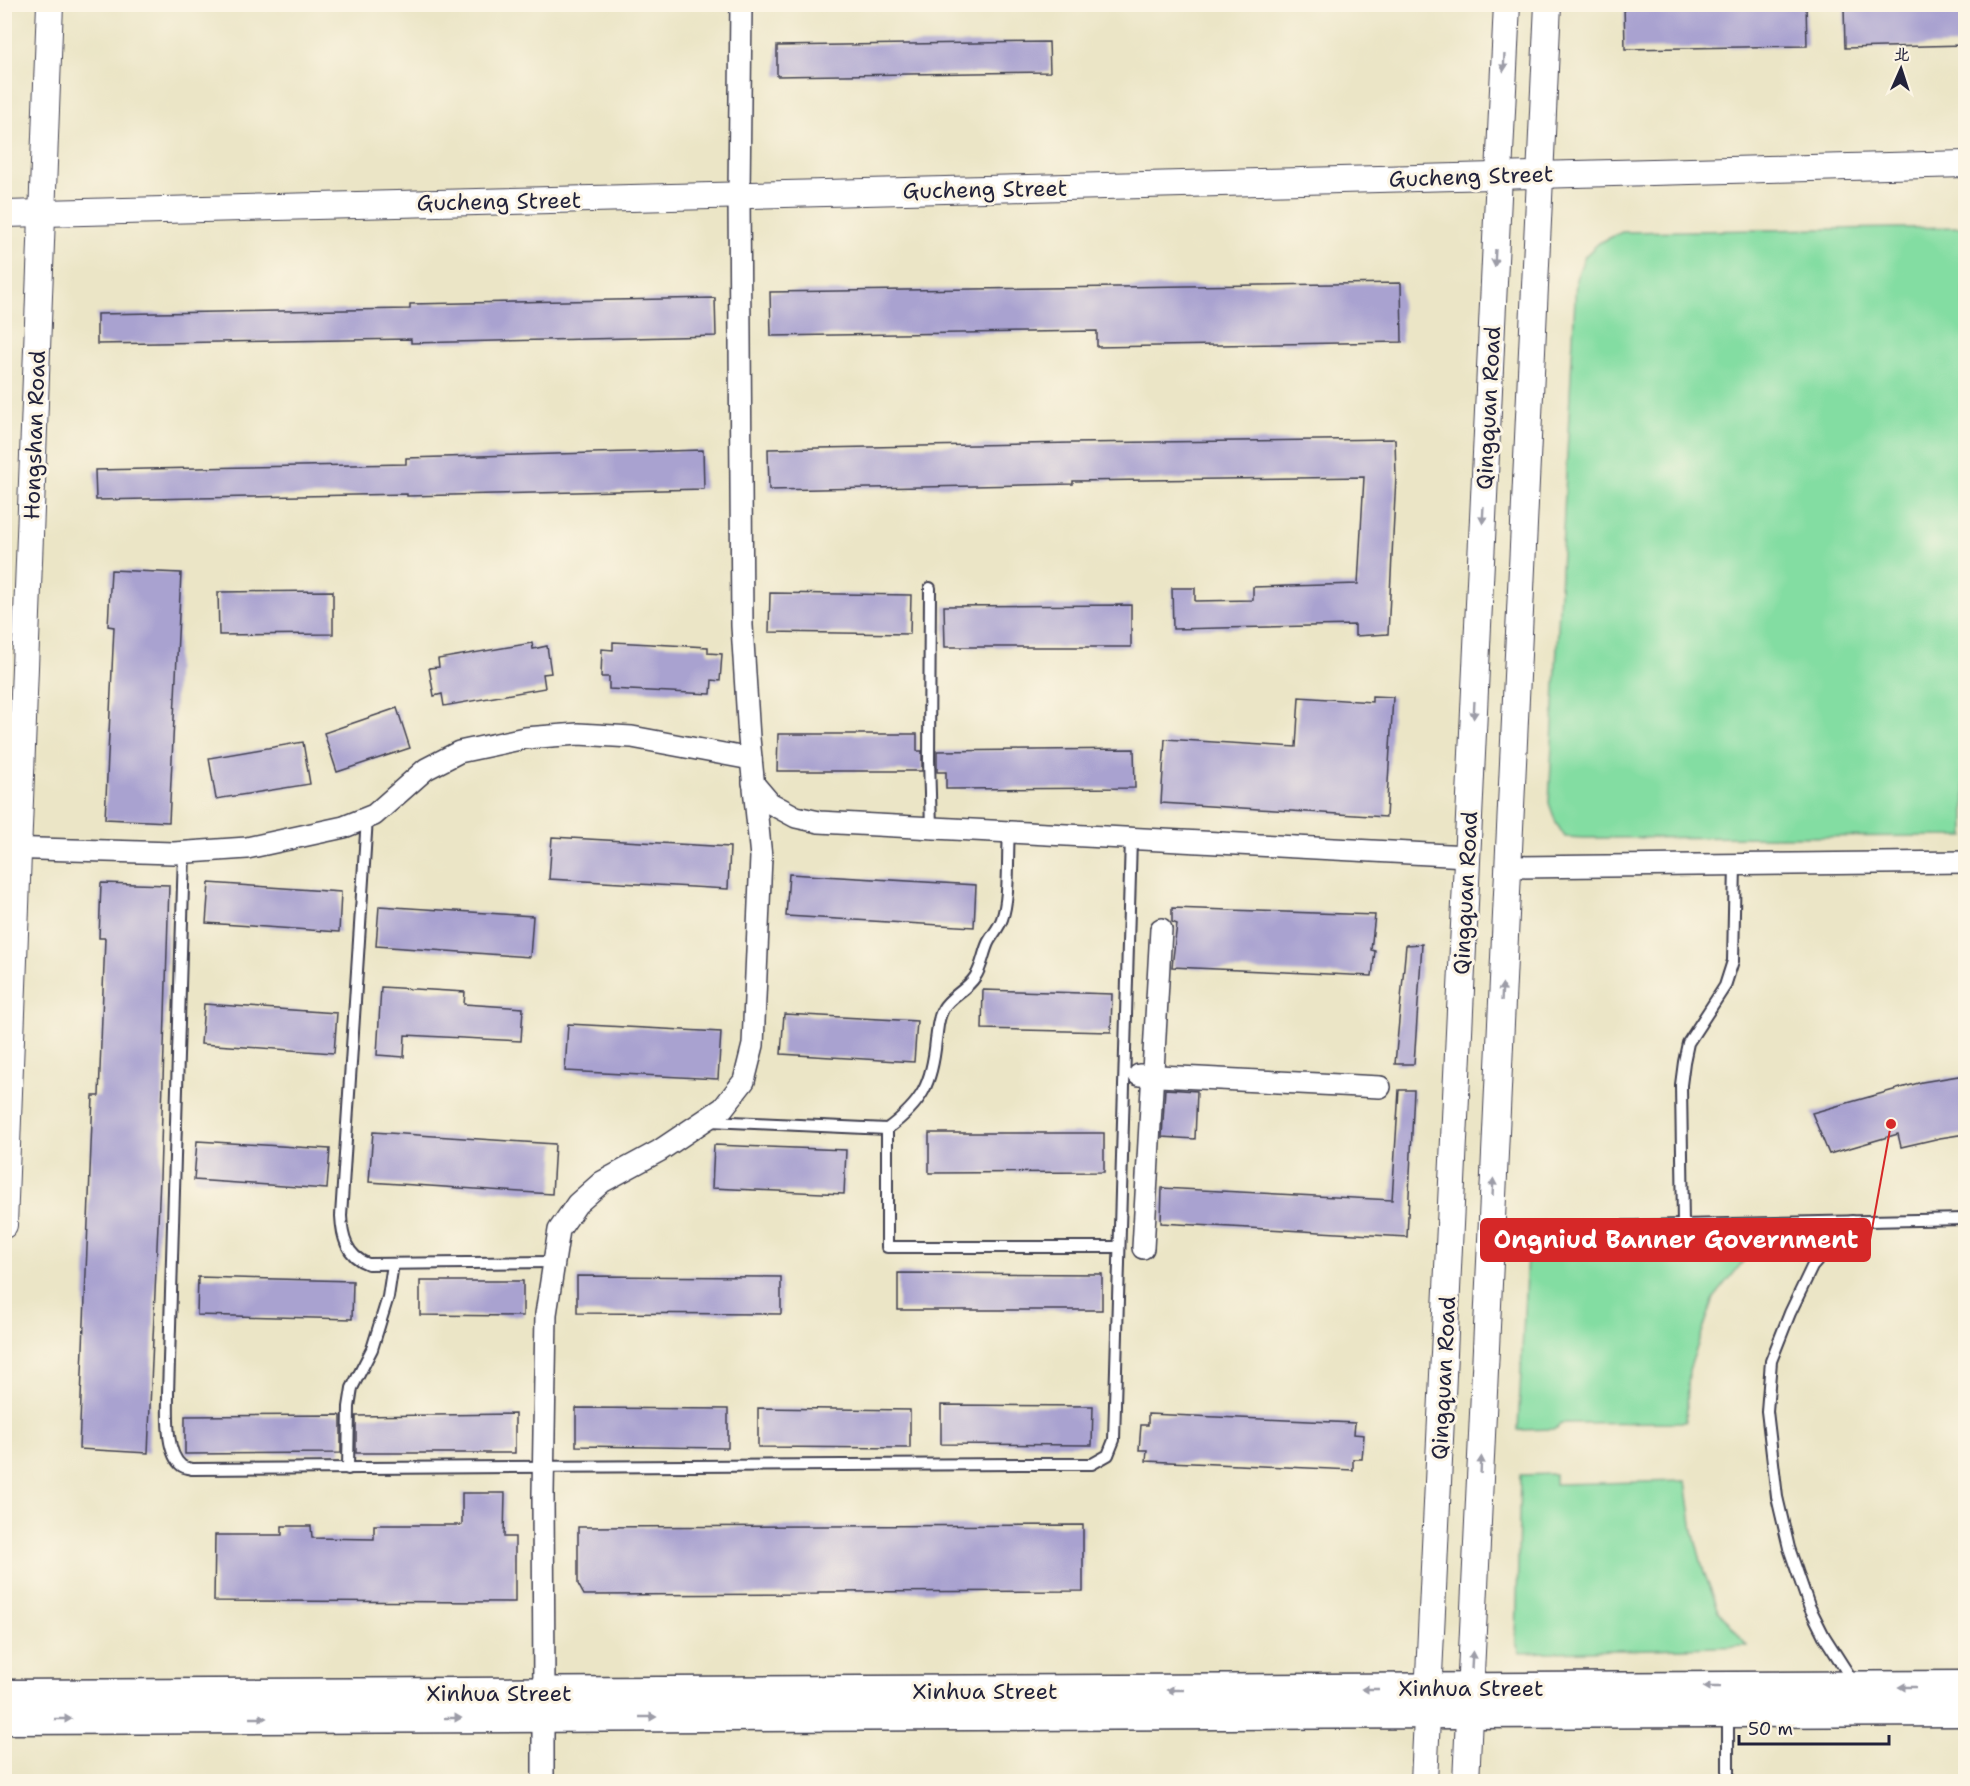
<svg xmlns="http://www.w3.org/2000/svg" width="1970" height="1786" font-family="'Shantell Sans','LXGW WenKai TC',sans-serif">
<rect width="100%" height="100%" fill="#fcf5e5"/>
<filter id="ink" filterUnits="userSpaceOnUse"><feTurbulence type="fractalNoise" baseFrequency=".0167" numOctaves="2"/><feDisplacementMap in="SourceGraphic" scale="12" xChannelSelector="R" yChannelSelector="G"/><feConvolveMatrix kernelMatrix="1 2 1 2 8 2 1 2 1" color-interpolation-filters="sRGB"/></filter>
<filter id="wash" filterUnits="userSpaceOnUse"><feTurbulence type="fractalNoise" baseFrequency=".008" numOctaves="4" result="noise"/><feDisplacementMap in="SourceGraphic" scale="24" xChannelSelector="R" yChannelSelector="G"/><feGaussianBlur stdDeviation="1.35" result="paint"/><feColorMatrix in="noise" values="0 0 0 0 0 0 0 0 0 0 0 0 0 0 0 0 0 1.4 0 .05"/><feComposite in="paint" operator="in"/></filter>
<g filter="url(#wash)">
<rect width="100%" height="100%" fill="#ebe5c6"/>
<g fill="#83dda2" stroke="#52806e" stroke-width="1.5">
<path d="M1965 227V836L1584 838 1565 837 1556 823 1549 803 1576 279 1585 256 1599 243 1622 232Z"/>
<path d="M1757 1244 1714 1298 1689 1370 1686 1422 1561 1423 1555 1429 1518 1430 1527 1255 1532 1249 1540 1246Z"/>
<path d="M1555 1474V1484L1686 1481 1693 1531 1704 1572 1719 1611 1747 1646 1520 1653 1516 1643 1520 1475Z"/>
</g>
<g id="blocks">
<g fill="#a9a2d0">
<path d="M1624 4H1806L1807 46 1625 49Z"/>
<path d="M1965 4V45L1845 48 1844 7Z"/>
<path d="M1049 42 1050 72 777 76V46Z"/>
<path d="M1401 283 1402 342 1097 347V331L771 336 770 292Z"/>
<path d="M715 298 716 336 411 343V339L97 344V314L410 309V304Z"/>
<path d="M1395 439 1396 477 1388 634 1355 636V625L1173 629 1172 588H1195V601L1253 600V587L1358 584 1364 477 1073 481V484L769 490 768 449 1072 443Z"/>
<path d="M703 450 704 489 407 496V494L96 500 95 470 406 464V458Z"/>
<path d="M111 570 181 573 169 822 105 819 114 627 108 626Z"/>
<path d="M333 591V634L219 635 218 592Z"/>
<path d="M770 593 911 595 910 634 769 632Z"/>
<path d="M1131 605V647H945L944 606Z"/>
<path d="M613 642 708 647V653L722 654 720 681 712 680 711 694 609 689V677H601L602 649 613 650Z"/>
<path d="M532 643 533 649 547 646 551 673 543 674 545 688 444 706 442 694 434 696 429 668 439 667 438 659Z"/>
<path d="M1372 696 1393 697 1386 817 1161 803 1165 739 1296 747 1299 697 1372 702Z"/>
<path d="M397 708 410 748 337 772 324 733Z"/>
<path d="M778 734H917V751H922V771H777Z"/>
<path d="M303 742 310 784 216 799 209 758Z"/>
<path d="M1134 749 1135 788 946 789V772H937V751Z"/>
<path d="M552 837 730 847 728 889 549 879Z"/>
<path d="M789 874 976 885 974 927 786 916Z"/>
<path d="M101 883 169 885 160 1178 148 1453 79 1449 93 1096H99L105 938H99Z"/>
<path d="M209 883 341 892 339 932 206 923Z"/>
<path d="M379 906 533 916 530 957 376 946Z"/>
<path d="M1172 908 1375 915 1371 950 1375 951 1372 976 1172 967 1177 924 1172 922Z"/>
<path d="M1422 944 1414 1064H1395L1406 945Z"/>
<path d="M381 987 465 992 464 1004 523 1008 521 1041 405 1035 404 1057 377 1055Z"/>
<path d="M983 990 1112 994 1111 1032 982 1029Z"/>
<path d="M204 1004 337 1013 334 1053 201 1044Z"/>
<path d="M784 1014 917 1021 914 1062 781 1054Z"/>
<path d="M568 1024 721 1032 718 1079 565 1071Z"/>
<path d="M1965 1075V1134L1940 1138 1901 1147 1898 1134 1829 1154 1812 1113 1922 1082Z"/>
<path d="M1165 1089 1197 1091 1195 1139 1162 1137Z"/>
<path d="M1399 1090H1414L1407 1237 1161 1223 1162 1188 1392 1200Z"/>
<path d="M373 1132 555 1144 552 1194 369 1182Z"/>
<path d="M929 1133H1104V1172L929 1173Z"/>
<path d="M197 1141 330 1149 327 1189 194 1180Z"/>
<path d="M714 1145 846 1150 844 1194 712 1188Z"/>
<path d="M898 1273 1102 1274V1310H898Z"/>
<path d="M577 1276 781 1277V1314L577 1313Z"/>
<path d="M198 1277 353 1281 352 1319 197 1315Z"/>
<path d="M420 1281H523V1316L420 1315Z"/>
<path d="M941 1405 1093 1406 1092 1445 941 1444Z"/>
<path d="M576 1408 728 1409V1448L576 1446Z"/>
<path d="M758 1408 910 1410V1448L758 1447Z"/>
<path d="M515 1414V1453H356V1416Z"/>
<path d="M1148 1414 1355 1423 1354 1434 1364 1435 1362 1459H1353V1470L1146 1461 1147 1450H1139L1141 1425H1148Z"/>
<path d="M339 1415 341 1416V1453L185 1454V1416Z"/>
<path d="M462 1493H505L504 1537H515V1602L214 1601 215 1535H282V1526H311L312 1538 374 1539V1525H462Z"/>
<path d="M1083 1525V1591L818 1592V1594L584 1595 578 1584V1527Z"/>
</g>
</g>
</g>
<g filter="url(#ink)">
<use href="#blocks" fill-opacity="0" stroke="#403f50" stroke-width="1.5"/>
<g fill="none" stroke-linecap="round" stroke-linejoin="round">
<g stroke="#403f50" stroke-width="14">
<g id="service">
<path d="M930 588 929 760 931 828"/>
<path d="M367 818 341 1216C342 1236 346 1256 368 1264L554 1262"/>
<path d="M184 852 168 1394C168 1413 165 1453 182 1466 185 1468 189 1468 192 1469 492 1469 792 1463 1092 1464L1108 1455 1114 1440 1131 838"/>
<path d="M709 1121 887 1129C922 1103 932 1084 936 1040 938 1029 937 1020 943 1009 949 997 967 990 975 977 982 967 983 954 988 943 992 935 999 928 1002 919 1010 897 1007 856 1009 832"/>
<path d="M887 1129V1247H1119"/>
<path d="M1852 1221 1812 1267 1790 1313 1771 1361 1767 1411 1777 1497 1789 1548 1809 1606 1824 1636 1854 1683"/>
<path d="M1683 1225 1681 1085 1684 1062 1688 1043 1725 986 1733 961 1735 864"/>
<path d="M1492 1229 1966 1219"/>
<path d="M348 1469 349 1407 352 1388 372 1349 388 1297 393 1264"/>
<path d="M1728 1713V1782"/>
</g>
</g>
<g stroke="#403f50" stroke-width="24">
<g id="minor">
<path d="M753 783 770 803 796 817 819 822 1467 856"/>
<path d="M4 848 174 853 247 848 344 827 374 815 426 769 459 752 525 738 578 734 632 737 751 759"/>
<path d="M1508 867 1966 862"/>
<path d="M1139 1075 1380 1087"/>
<path d="M1143 1248 1161 929"/>
<path d="M544 1693 543 1493 546 1314 559 1230 577 1204 602 1182 659 1151 723 1108 744 1081 753 1045 761 857 749 738 742 626 739 195 741 4"/>
<path d="M543 1782V1717"/>
</g>
</g>
<g stroke="#403f50" stroke-width="28">
<g id="tertiary">
<path d="M4 214 1966 164"/>
<path d="M4 1225 50 4"/>
<path d="M1424 1782 1507 4"/>
<path d="M1466 1782 1548 4"/>
</g>
</g>
<g stroke="#403f50" stroke-width="33">
<g id="secondary">
<path d="M4 1695 1966 1686"/>
<path d="M4 1719 1966 1711"/>
</g>
</g>
<use href="#service" stroke="#fff" stroke-width="10"/>
<use href="#minor" stroke="#fff" stroke-width="21"/>
<use href="#tertiary" stroke="#fff" stroke-width="26"/>
<use href="#secondary" stroke="#fff" stroke-width="30"/>
</g>
<defs><path id="oneway-solid" d="M-6-.8H1V-3.2L6.5 0L1 3.2V.8H-6Z" transform="scale(1.5)"/></defs>
<g fill="#9c9ca7">
<use href="#oneway-solid" transform="translate(1504 63) rotate(93)"/>
<use href="#oneway-solid" transform="translate(1495 258) rotate(93)"/>
<use href="#oneway-solid" transform="translate(1483 515) rotate(93)"/>
<use href="#oneway-solid" transform="translate(1474 710) rotate(93)"/>
<use href="#oneway-solid" transform="translate(1502 992) rotate(-87)"/>
<use href="#oneway-solid" transform="translate(1493 1187) rotate(-87)"/>
<use href="#oneway-solid" transform="translate(1481 1465) rotate(-87)"/>
<use href="#oneway-solid" transform="translate(1472 1660) rotate(-87)"/>
<use href="#oneway-solid" transform="translate(1712 1687) rotate(180)"/>
<use href="#oneway-solid" transform="translate(1907 1687) rotate(180)"/>
<use href="#oneway-solid" transform="translate(1370 1689) rotate(180)"/>
<use href="#oneway-solid" transform="translate(1175 1690) rotate(180)"/>
<use href="#oneway-solid" transform="translate(648 1717)"/>
<use href="#oneway-solid" transform="translate(258 1718)"/>
<use href="#oneway-solid" transform="translate(453 1718)"/>
<use href="#oneway-solid" transform="translate(63 1719)"/>
</g>
</g>
<g text-anchor="middle" stroke-width="6" stroke-linejoin="round" paint-order="stroke">
<g font-size="22" fill="#22223b" stroke="#fcf5e5">
<text transform="translate(1471 176) rotate(-2)" y="8">Gucheng Street</text>
<text transform="translate(985 189) rotate(-1)" y="8">Gucheng Street</text>
<text transform="translate(499 201) rotate(-1)" y="8">Gucheng Street</text>
<text transform="translate(1488 408) rotate(-87)" y="8">Qingquan Road</text>
<text transform="translate(34 435) rotate(-88)" y="8">Hongshan Road</text>
<text transform="translate(1465 893) rotate(-87)" y="8">Qingquan Road</text>
<text transform="translate(1443 1378) rotate(-87)" y="8">Qingquan Road</text>
<text x="1471" y="1696">Xinhua Street</text>
<text x="985" y="1699">Xinhua Street</text>
<text x="499" y="1701">Xinhua Street</text>
</g>
</g>
<path fill="none" stroke="#d62828" stroke-width="2" d="M1891 1124L1870 1240"/>
<circle fill="#d62828" stroke="#fcf5e5" stroke-width="2" cx="1891" cy="1124" r="6"/>
<rect fill="#d62828" stroke="#d62828" stroke-width="2" x="1481" y="1219" width="389" height="42" rx="6"/>
<g font-size="24" text-anchor="middle" font-weight="bold" fill="#fff">
<text x="1676" y="1248">Ongniud Banner Government</text>
</g>
<rect width="1970" height="1786" fill="none" stroke="#fcf5e5" stroke-width="24"/>
<g transform="translate(1901 69) rotate(3)" stroke="#fcf5e5" stroke-width="4.5" paint-order="stroke">
<path d="M0-4.5L10 22L0 15L-10 22Z" fill="#22223b"/>
<text y="-9" font-size="16" font-weight="bold" text-anchor="middle" fill="#22223b">北</text>
</g>
<path d="M1739 1735v9h150v-9" fill="none" stroke="#22223b" stroke-width="3"/>
<text x="1748" y="1735" font-size="18" fill="#22223b" stroke="#fcf5e5" stroke-width="4.5" paint-order="stroke">50 m</text>
</svg>
